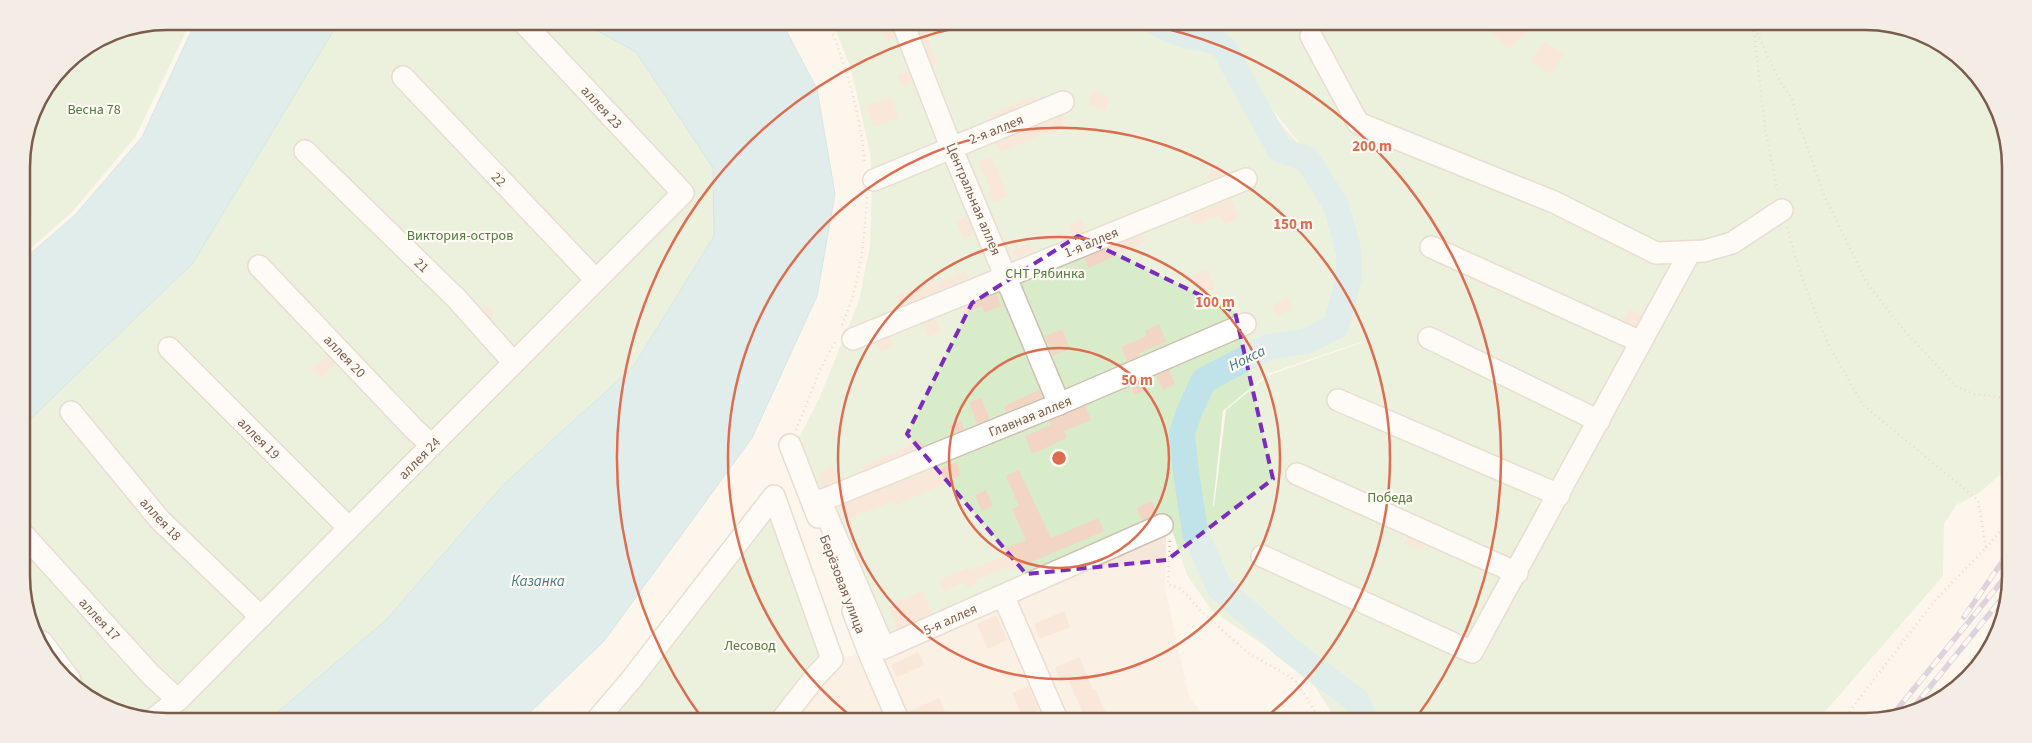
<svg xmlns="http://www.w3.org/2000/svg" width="2032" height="743" font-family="'Source Sans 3',sans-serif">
<rect width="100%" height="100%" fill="#fdf6ec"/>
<path fill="#f5e8da" d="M1166 535 1165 588 1189 697 1203 715 1244 722H792L838 662 859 652 873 664Z"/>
<g fill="#d8ecc9" fill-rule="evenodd">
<path d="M167 21H191L136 136 73 211 22 256V157L36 102 71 58 111 32Z"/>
<path d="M345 21H580L636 52 713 168 714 236 633 367 505 483 386 620 266 722H167L120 714 57 672 24 604 23 426 332 33Z"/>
<path d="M832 21H1865L1912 29 1975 71 2009 147V455L2003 472 1979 493 1956 505 1944 524 1943 576 1817 721 1338 722 1315 687 1279 655 1212 611 1187 575 1170 525 883 652 795 445 819 399 859 300 870 245 872 182 870 153 851 69ZM1224 34 1266 101 1304 149 1265 108ZM1364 338 1361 343 1269 375 1226 410 1214 507 1213 505 1223 411 1267 374 1361 342Z"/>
<path d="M775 487 838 662 792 722H588Z"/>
</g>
<g fill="#bfe3e8" stroke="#a5d3da">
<path d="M196 21H345L332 33 193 263 23 426 22 261 75 215 142 137Z"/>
<path d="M580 21H781L817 89 835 194 817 296 752 438 604 641 520 722H266L386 620 505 483 633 367 714 236 713 168 636 52Z"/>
</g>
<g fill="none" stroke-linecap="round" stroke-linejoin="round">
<path stroke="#bfe3e8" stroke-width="26" d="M1153 21C1161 25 1169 30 1178 33 1202 42 1222 33 1232 63L1280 150 1307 159 1336 205 1349 253V277L1336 326 1307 341 1268 347 1204 380 1190 410 1182 433 1185 465 1195 532 1219 587 1286 647 1358 702 1364 722"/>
</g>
<g fill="#f3d5c3">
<path d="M916 21H934L923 26 938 65 933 67Z"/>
<path d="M1499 21H1514L1526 33 1509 49 1490 30Z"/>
<path d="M890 23 895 38 886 42 879 28Z"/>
<path d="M1544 42 1564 54 1551 74 1531 61Z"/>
<path d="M908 71 912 82 902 86 897 75Z"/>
<path d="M1093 91 1110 96 1105 111 1088 105Z"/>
<path d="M1033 96 1035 100 991 118 990 115Z"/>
<path d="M891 97 899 117 874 127 866 106Z"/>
<path d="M1061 116 1066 128 1052 134 1051 131 1000 152 996 143Z"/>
<path d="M991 156 1008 196 993 203 988 192 991 190 978 162Z"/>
<path d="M1218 170 1220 176 1209 180 1207 175Z"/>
<path d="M1231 199 1239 218 1224 224 1220 215 1194 226 1189 216Z"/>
<path d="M966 216 974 234 963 238 956 221Z"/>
<path d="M1081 219 1086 230 1073 236 1068 225Z"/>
<path d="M1142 235 1145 242 1089 268 1084 258Z"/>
<path d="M1029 243 1033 252 1015 259 1012 251Z"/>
<path d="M1207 269 1215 288 1200 294 1192 275Z"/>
<path d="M966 271 969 278 900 306 896 296 907 291 908 294 934 282 935 285Z"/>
<path d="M996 294 1001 306 985 313 982 306 962 315 960 309Z"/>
<path d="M1288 298 1293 309 1276 316 1272 305Z"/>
<path d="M486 306 494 314 490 318 483 309Z"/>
<path d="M1629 309 1641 316 1636 326 1623 320Z"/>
<path d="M935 319 940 332 928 337 922 324Z"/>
<path d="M1159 324 1166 342 1139 353 1140 356 1127 361 1121 347 1147 336 1145 331Z"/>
<path d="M1062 329 1070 349 1053 356 1045 336Z"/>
<path d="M890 337 894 346 880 352 876 343Z"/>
<path d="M327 355 335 364 321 378 312 369Z"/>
<path d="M1169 370 1175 384 1163 390 1156 376Z"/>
<path d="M1143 381 1147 390 1134 395 1131 387Z"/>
<path d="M1039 390 1043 397 1006 412 1004 406Z"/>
<path d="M981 398 990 419 977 424 969 402Z"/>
<path d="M1085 406 1091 420 1064 431 1067 438 1032 454 1025 436 1051 425 1050 421Z"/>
<path d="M961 421 964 429 953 434 949 426Z"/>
<path d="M920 439 923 446 862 471 861 467 909 446 908 444Z"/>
<path d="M956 462 961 475 895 506 893 501 847 520 840 506 933 469 934 472Z"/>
<path d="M833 467 838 480 823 487 817 474Z"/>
<path d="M1019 470 1051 538 1098 518 1104 531 1011 571 1009 566 976 580 978 583 967 588 965 582 944 591 939 580 970 567 971 570 1005 555 1002 549 1026 540 1012 509 1019 506 1006 476Z"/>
<path d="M986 490 993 506 982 511 975 495Z"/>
<path d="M1152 501 1157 513 1142 520 1136 508Z"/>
<path d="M1407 537 1424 545 1422 551 1404 544Z"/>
<path d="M923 591 932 613 897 628 888 606Z"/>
<path d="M1064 611 1070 627 1040 639 1034 624Z"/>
<path d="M996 615 1007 640 988 649 977 624Z"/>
<path d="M918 652 924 665 897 677 891 665Z"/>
<path d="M1079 657 1093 690 1095 689 1107 716 1095 722H1087L1068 679 1061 682 1055 668Z"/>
<path d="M1029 686 1039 710 1023 717 1012 693Z"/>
<path d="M939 698 945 712 925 722H913L908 712Z"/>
</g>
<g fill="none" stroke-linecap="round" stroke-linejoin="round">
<g stroke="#d1beb0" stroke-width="24">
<g id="minor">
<path d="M902 21 951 147 1059 404"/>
<path d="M1311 36 1358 123 1554 202 1656 253 1704 251 1732 243 1782 210"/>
<path d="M403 77 596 280"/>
<path d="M305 151 457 299 514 363"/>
<path d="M874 180 1063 102"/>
<path d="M1431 247 1641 342"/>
<path d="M259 266 415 430 432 445"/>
<path d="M1429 338 1599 421"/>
<path d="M853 339 1246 179"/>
<path d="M169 348 349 528"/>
<path d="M1338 400 1559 495"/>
<path d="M71 412 160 520 261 617"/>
<path d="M790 445 818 517"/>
<path d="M1297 474 1517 573"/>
<path d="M820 500 884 648 1162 525"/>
<path d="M813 504 1059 404 1245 324"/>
<path d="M24 535 150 674 178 700"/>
<path d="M1262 556 1472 652 1690 252"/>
<path d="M1006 602 1058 722"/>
<path d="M853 611 872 660 899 722"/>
<path d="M42 642 70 680"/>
<path d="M153 719 178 700 683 193 522 21"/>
<path d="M595 722 630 681 774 496 832 659 815 677 780 722"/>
</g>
</g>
<g stroke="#d9b8a5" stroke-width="2.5" stroke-dasharray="1 4" stroke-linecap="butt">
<path d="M826 21C833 32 837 45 841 57 854 94 861 126 865 164"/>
<path d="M1749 21 1754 26 1780 82 1792 98 1797 119 1825 197 1867 283 1903 329 1957 387 1974 394 1998 397 2010 402"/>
<path d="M1753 21 1765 128 1778 192"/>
<path d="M1787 227 1802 278 1827 342 1863 405 1978 500 1986 548 1936 599 1842 721"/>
<path d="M842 325C861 282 864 243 867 197"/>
<path d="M796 430 821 368 835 342"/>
<path d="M1170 541 1168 584 1181 589 1202 612 1247 652 1295 680 1322 722"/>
<path d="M1986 548 2011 518"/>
<path d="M1945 697 1976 653 1983 651"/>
<path d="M565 722 581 712"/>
</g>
<use href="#minor" stroke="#fff" stroke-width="21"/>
<g stroke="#b9a8c9" stroke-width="5.5">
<g id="rail">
<path d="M1964 617 2011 549"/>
<path d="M1908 714 2008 591"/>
<path d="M1890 718 2011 570"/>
</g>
</g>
<use href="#rail" stroke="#fffaf3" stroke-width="4" stroke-dasharray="11" stroke-linecap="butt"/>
</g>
<path d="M0 0H2032V743H0ZM1078 236 1235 312 1273 479 1167 560 1026 574 907 434 972 303Z" fill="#fdf6ec" fill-opacity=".55" fill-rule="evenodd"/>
<path fill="none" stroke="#7b2cbf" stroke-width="4" stroke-dasharray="10 6" stroke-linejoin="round" d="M1078 236 1235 312 1273 479 1167 560 1026 574 907 434 972 303Z"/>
<g fill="none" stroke="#dc6d51" stroke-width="2.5">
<circle cx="1059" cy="458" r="110"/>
<circle cx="1059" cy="458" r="221"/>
<path d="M857 721A331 331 0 1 1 1261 721"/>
<path d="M704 721A442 442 0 0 1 990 21M1128 21A442 442 0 0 1 1414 721"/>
</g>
<g text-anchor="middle" stroke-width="4.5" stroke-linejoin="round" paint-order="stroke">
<g font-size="14" fill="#7a5c4d" stroke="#fffaf3">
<text transform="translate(602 107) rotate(47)" y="5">аллея 23</text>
<text transform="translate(996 129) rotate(-22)" y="5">2-я аллея</text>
<text transform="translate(499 179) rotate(46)" y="5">22</text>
<text transform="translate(974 199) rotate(67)" y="5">Центральная аллея</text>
<text transform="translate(1091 242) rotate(-23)" y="5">1-я аллея</text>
<text transform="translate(422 265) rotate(44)" y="5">21</text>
<text transform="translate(345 356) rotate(46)" y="5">аллея 20</text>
<text transform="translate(1030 416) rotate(-22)" y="5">Главная аллея</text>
<text transform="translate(259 438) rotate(45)" y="5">аллея 19</text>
<text transform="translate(419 458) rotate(-45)" y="5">аллея 24</text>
<text transform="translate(161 519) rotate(47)" y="5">аллея 18</text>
<text transform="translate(843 584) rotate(69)" y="5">Берёзовая улица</text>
<text transform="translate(100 619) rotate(47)" y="5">аллея 17</text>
<text transform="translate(950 619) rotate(-24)" y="5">5-я аллея</text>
</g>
<g font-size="14" fill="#537a41" stroke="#fffaf3">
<text x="94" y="114">Весна 78</text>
<text x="460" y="240">Виктория-остров</text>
<text x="1045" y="278">СНТ Рябинка</text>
<text x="1390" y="502">Победа</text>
<text x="750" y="650">Лесовод</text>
</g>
<g font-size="15" font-style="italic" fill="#437c86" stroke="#fffaf3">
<text transform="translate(1247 358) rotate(-26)" y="5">Нокса</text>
<text x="538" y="586">Казанка</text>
</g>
</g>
<path d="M0 0H2032V743H0ZM167 30H1865A137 137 0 0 1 2002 167V576A137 137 0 0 1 1865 713H167A137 137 0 0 1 30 576V167A137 137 0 0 1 167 30Z" fill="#f4ede6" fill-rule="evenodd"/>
<path fill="none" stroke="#7a5c4d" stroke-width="2.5" d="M167 30H1865A137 137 0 0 1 2002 167V576A137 137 0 0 1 1865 713H167A137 137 0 0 1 30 576V167A137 137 0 0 1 167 30Z"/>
<circle cx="1059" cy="458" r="8" fill="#dc6d51" stroke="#fffaf3" stroke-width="2.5"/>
<g font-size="15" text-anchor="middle" font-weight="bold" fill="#dc6d51" stroke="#fffaf3" stroke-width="4.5" stroke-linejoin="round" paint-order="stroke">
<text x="1372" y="151">200 m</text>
<text x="1293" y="229">150 m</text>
<text x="1215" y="307">100 m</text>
<text x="1137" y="385">50 m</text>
</g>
</svg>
